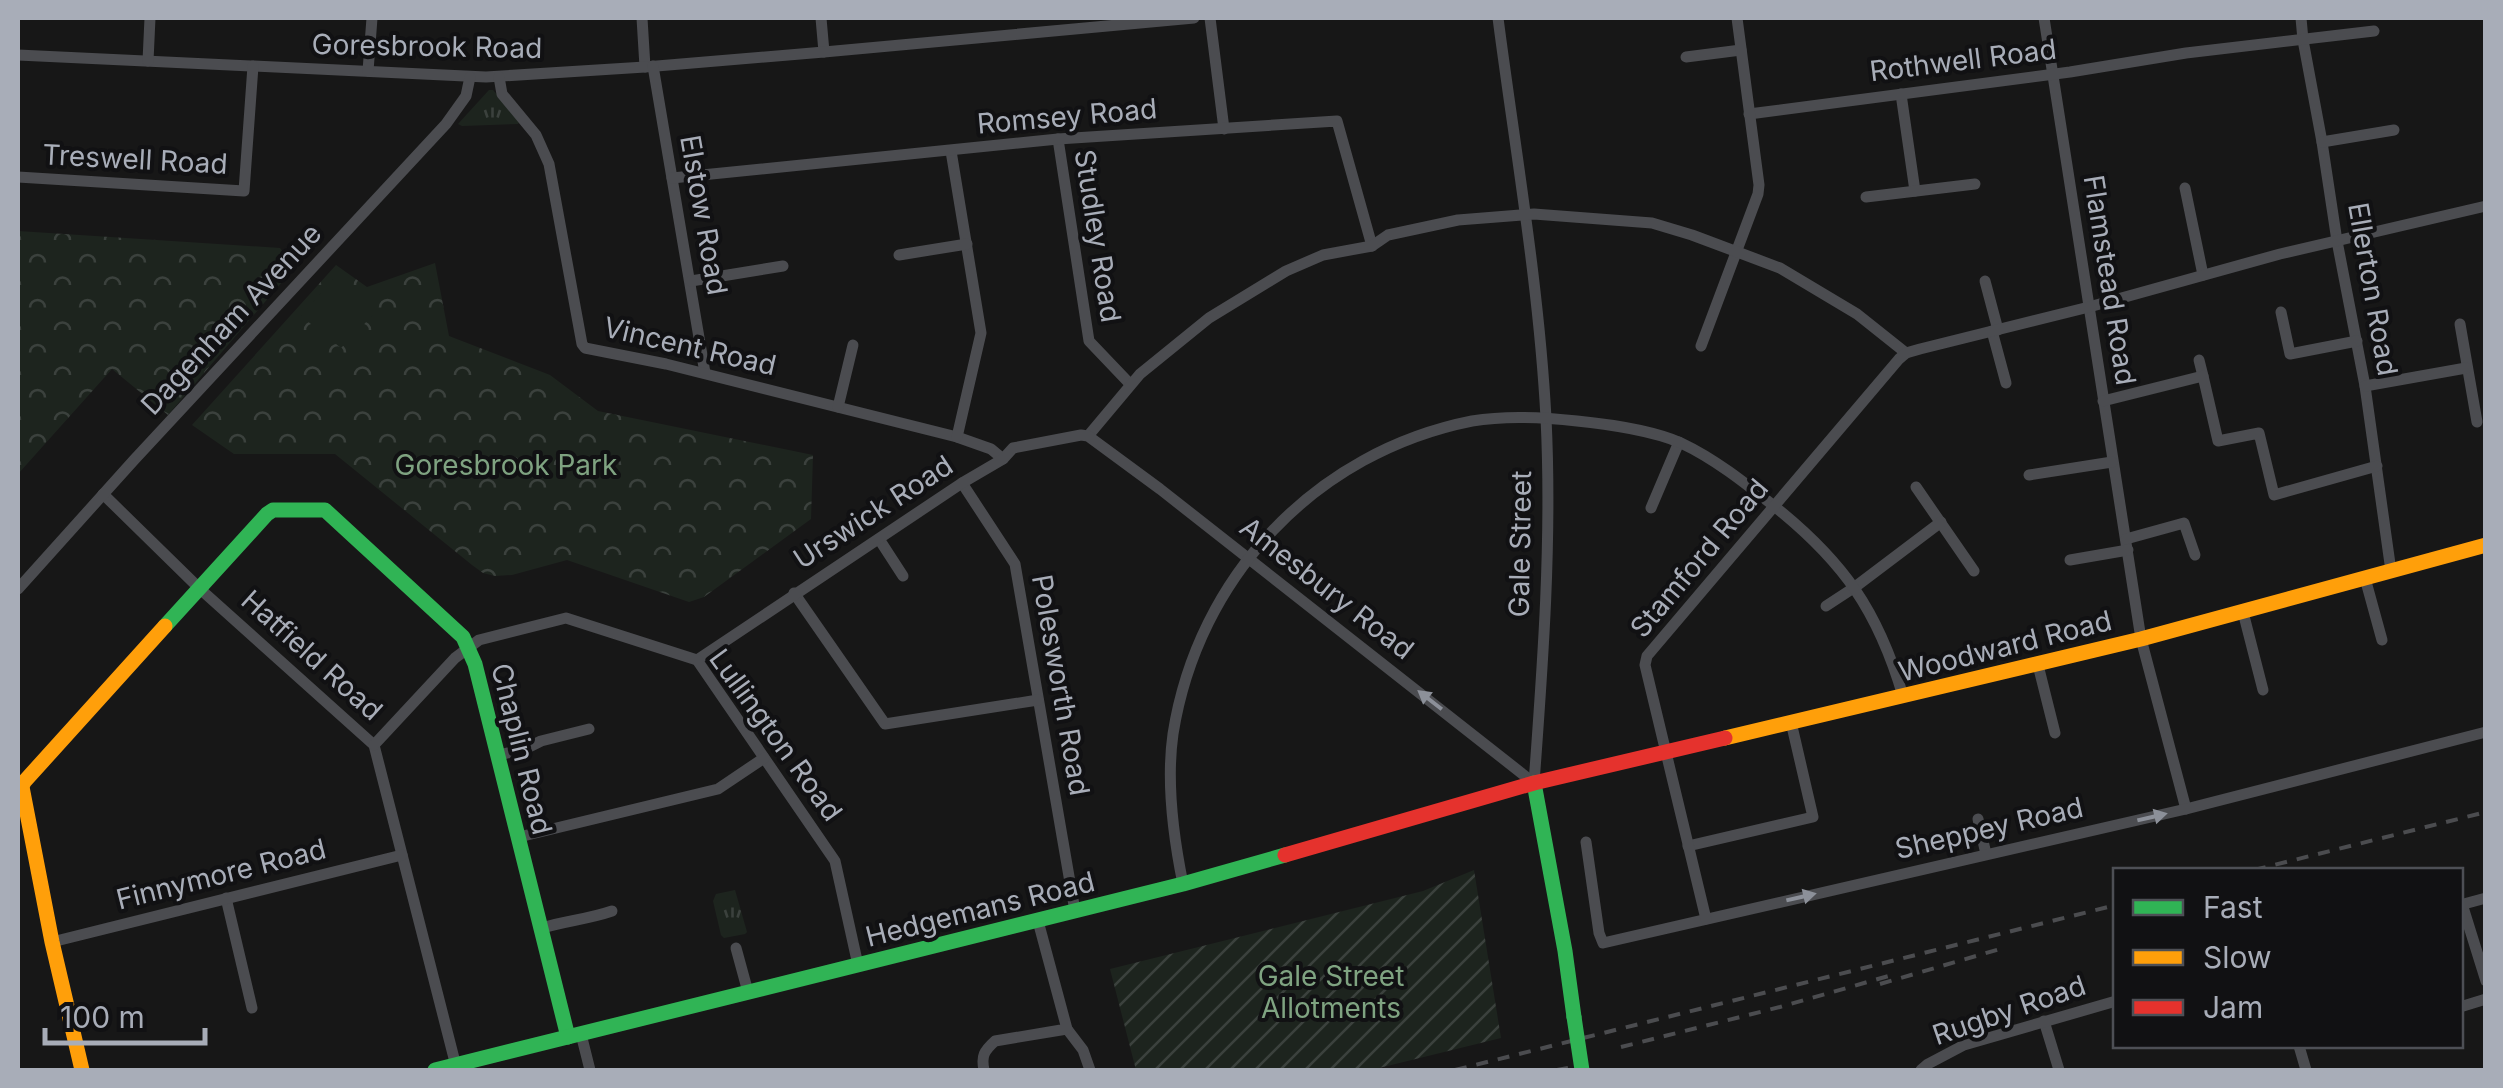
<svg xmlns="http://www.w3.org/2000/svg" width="2503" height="1088" font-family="Inter,sans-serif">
<defs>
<pattern id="grass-tufts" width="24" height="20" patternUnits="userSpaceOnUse" patternTransform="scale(2.5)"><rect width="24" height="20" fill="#1d241e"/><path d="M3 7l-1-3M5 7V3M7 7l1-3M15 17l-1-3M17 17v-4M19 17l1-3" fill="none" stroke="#3b413d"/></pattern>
<pattern id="park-crowns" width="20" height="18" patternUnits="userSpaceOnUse" patternTransform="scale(2.5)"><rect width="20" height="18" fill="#1d241e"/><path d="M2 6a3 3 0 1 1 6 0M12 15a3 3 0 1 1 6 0" fill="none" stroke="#3b413d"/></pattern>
<pattern id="garden-furrows" width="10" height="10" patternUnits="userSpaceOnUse" patternTransform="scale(2.5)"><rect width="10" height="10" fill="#1d241e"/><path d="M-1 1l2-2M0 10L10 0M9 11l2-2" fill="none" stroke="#3b413d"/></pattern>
</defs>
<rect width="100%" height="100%" fill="#171717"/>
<g fill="url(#grass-tufts)">
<path d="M489 90H493L520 121 518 124 462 126 458 124Z"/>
<path d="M735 890 747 932 745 934 724 938 721 935 713 901 716 894Z"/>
</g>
<g fill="url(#park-crowns)">
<path d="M18 231 280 248 294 268 168 415 112 369 18 474Z"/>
<path d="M435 263 449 336 550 375 598 411 813 455 811 519 704 597 689 602 567 560 512 575 495 576 483 573 472 565 335 454H234L192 425 336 265 367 287Z"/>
</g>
<path fill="url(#garden-furrows)" d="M1474 870 1501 1038 1371 1070H1136L1110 969 1423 891Z"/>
<path fill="#1d241e" d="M333 279 373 315 341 348 301 316Z"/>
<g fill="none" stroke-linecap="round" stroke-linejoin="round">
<g stroke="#4b4c50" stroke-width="11">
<path d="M642 18 645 67"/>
<path d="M821 18 824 52"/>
<path d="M1210 18 1224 129"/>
<path d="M1498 18C1515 149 1539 285 1546 418 1552 539 1543 662 1534 783"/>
<path d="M2044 18 2141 639 2186 809"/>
<path d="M2301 18 2303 40 2322 142 2337 241 2365 386 2391 571"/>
<path d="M18 55 486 77 645 67 824 52 1194 18"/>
<path d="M1686 57 1741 50"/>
<path d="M148 61 150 18"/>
<path d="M653 66 705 373"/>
<path d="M368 71 372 18"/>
<path d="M499 77 502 94 536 135 549 164 582 344 585 348 666 364 957 437 991 449 1003 459"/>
<path d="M1901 94 1915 191"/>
<path d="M1749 114 2070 72 2186 53 2374 31"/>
<path d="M1058 139 1089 341 1130 384"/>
<path d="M2322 142 2394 130"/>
<path d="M951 151 981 333 957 437"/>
<path d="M18 177 244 191 253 66"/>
<path d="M672 178 1058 139 1337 121 1372 246"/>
<path d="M2185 188 2203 275"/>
<path d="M1866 197 1975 184"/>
<path d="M899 255 967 244"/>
<path d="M691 281 783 266"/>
<path d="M1985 281 1998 330"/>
<path d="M2281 312 2290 354 2357 341"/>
<path d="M2460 324 2477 422"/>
<path d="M1992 331 2006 383"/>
<path d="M1701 346 1758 194 1759 185 1737 18"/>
<path d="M2199 360 2203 376"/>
<path d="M2365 386 2466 368"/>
<path d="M2103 401 2203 376 2218 441 2259 433 2274 495 2377 466"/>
<path d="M838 407 853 345"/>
<path d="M1088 436 1140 374 1209 318 1286 271 1323 255 1372 246 1388 235 1458 220 1534 214 1652 223 1692 235 1780 268 1857 314 1906 353"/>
<path d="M2029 475 2112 462"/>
<path d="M962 483 1015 564 1075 911"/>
<path d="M1916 487 1974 571"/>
<path d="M103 494 199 588 374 745 457 1070"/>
<path d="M1651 508 1679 442"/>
<path d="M879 539 903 576"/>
<path d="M2126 539 2184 523 2195 555"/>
<path d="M2070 560 2128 550"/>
<path d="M2365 578 2382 640"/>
<path d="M18 589 134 460 446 124 466 96 470 77"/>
<path d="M794 593 885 724 1038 700"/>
<path d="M1826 606 1855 587 1941 522"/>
<path d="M2243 612 2263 690"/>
<path d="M697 660 962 483 1003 459 1013 448 1081 435 1088 436 1160 489 1534 783"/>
<path d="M2038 665 2055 733"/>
<path d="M374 745 455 658 479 640 566 618 697 660 835 861 858 965"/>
<path d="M499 755 525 749 541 741 589 729"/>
<path d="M1978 819 1986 854"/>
<path d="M519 837 718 789 764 758"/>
<path d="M1586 842 1599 933 1603 943 2186 809 2486 732"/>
<path d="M1688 846 1813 817 1791 722"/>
<path d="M1183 884C1173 835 1166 783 1173 734 1198 576 1316 452 1472 421 1507 415 1542 417 1577 421 1607 424 1654 431 1681 443 1715 459 1745 483 1774 506 1844 562 1878 611 1903 696"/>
<path d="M226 898 252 1008"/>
<path d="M2462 904 2486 981"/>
<path d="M2460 905 2486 898"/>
<path d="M1706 919 1645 665 1647 656 1899 359 1906 353 1920 349 2089 307 2280 254 2486 206"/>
<path d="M542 928C565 921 589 919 612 911"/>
<path d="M52 942 402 855"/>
<path d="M736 948 748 992"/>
<path d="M2460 1007 2486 999"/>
<path d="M2044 1021 2059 1070"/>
<path d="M1067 1029 1083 1050 1090 1070"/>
<path d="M581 1034 590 1070"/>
<path d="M2299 1046 2306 1070"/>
<path d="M984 1070C981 1056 984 1051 995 1041L1067 1029 1038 921"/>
<path d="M1921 1070 1928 1064 1964 1045 2116 1001"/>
</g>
<g stroke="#30b455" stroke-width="15">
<path d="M165 626 267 514 273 510H325L463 637 475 664 568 1037"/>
<path d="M1534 783 1565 951 1574 1017"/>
<path d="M435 1070 1183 884 1285 855"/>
</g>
<g stroke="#ff9f0a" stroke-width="15">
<path d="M1725 738 2141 639 2486 545"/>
<path d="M82 1070 52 942 22 787 24 782 165 626"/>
</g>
<path stroke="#e5322d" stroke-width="15" d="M1285 855 1534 783 1725 738"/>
<g stroke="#4b4c4f" stroke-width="4" stroke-dasharray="12 10" stroke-linecap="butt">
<path d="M2254 870 2486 812"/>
<path d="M1880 984 2000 949"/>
<path d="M1621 1047 1780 1007 1892 975"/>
<path d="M1455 1070 2116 905"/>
<path d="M1557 1070 1568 1068"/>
</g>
<path stroke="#30b455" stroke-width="15" d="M1574 1017 1582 1070"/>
</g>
<defs><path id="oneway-solid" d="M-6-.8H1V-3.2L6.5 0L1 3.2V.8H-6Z" transform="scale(2.5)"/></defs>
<g fill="#8c9099">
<use href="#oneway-solid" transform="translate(1430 700) rotate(-142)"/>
<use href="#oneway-solid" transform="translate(2152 817) rotate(-13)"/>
<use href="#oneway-solid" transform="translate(1801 897) rotate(-13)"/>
</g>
<g text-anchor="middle" stroke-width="8" stroke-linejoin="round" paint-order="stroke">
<g font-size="28" fill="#a8adb8" stroke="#111113">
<text transform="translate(427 46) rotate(1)" y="10">Goresbrook Road</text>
<text transform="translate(1963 60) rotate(-7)" y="10">Rothwell Road</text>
<text transform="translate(1067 116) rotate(-5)" y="10">Romsey Road</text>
<text transform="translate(135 159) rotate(3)" y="10">Treswell Road</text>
<text transform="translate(704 215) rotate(80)" y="10">Elstow Road</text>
<text transform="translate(1098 236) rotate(81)" y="10">Studley Road</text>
<text transform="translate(2110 280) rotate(81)" y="10">Flamstead Road</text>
<text transform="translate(2373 289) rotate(80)" y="10">Ellerton Road</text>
<text transform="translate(231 319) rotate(-47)" y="10">Dagenham Avenue</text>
<text transform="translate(690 346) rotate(13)" y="10">Vincent Road</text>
<text transform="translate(873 512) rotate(-33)" y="10">Urswick Road</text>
<text transform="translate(1520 544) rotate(-89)" y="10">Gale Street</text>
<text transform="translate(1699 558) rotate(-50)" y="10">Stamford Road</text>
<text transform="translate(1327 588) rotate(38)" y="10">Amesbury Road</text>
<text transform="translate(2005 646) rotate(-14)" y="10">Woodward Road</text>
<text transform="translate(312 655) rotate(42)" y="10">Hatfield Road</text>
<text transform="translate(1061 685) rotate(80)" y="10">Polesworth Road</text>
<text transform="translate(776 735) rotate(54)" y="10">Lullington Road</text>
<text transform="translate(522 749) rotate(76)" y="10">Chaplin Road</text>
<text transform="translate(1989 828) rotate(-13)" y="10">Sheppey Road</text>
<text transform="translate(221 874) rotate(-14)" y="10">Finnymore Road</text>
<text transform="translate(980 909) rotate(-14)" y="10">Hedgemans Road</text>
<text transform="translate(2009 1010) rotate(-19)" y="10">Rugby Road</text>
</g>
<g font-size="28" fill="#7fa381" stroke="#111113">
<text x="506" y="475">Goresbrook Park</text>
<text x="1331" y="986">Gale Street<tspan x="1331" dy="32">Allotments</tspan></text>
</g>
</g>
<rect width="2503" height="1088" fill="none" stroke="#a8adb8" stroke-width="40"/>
<rect x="2113" y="868" width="350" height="180" fill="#111113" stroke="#4d4f55" stroke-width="2.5"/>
<rect x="2133" y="900" width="50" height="15" fill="#30b455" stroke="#4d4f55" stroke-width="2.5"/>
<text x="2203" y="918" font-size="30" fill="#a8adb8">Fast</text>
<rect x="2133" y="950" width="50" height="15" fill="#ff9f0a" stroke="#4d4f55" stroke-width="2.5"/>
<text x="2203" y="968" font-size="30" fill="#a8adb8">Slow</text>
<rect x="2133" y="1000" width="50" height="15" fill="#e5322d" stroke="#4d4f55" stroke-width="2.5"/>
<text x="2203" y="1018" font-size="30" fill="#a8adb8">Jam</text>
<path d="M45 1028v15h160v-15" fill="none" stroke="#a8adb8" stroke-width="5"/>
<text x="60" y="1028" font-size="30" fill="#a8adb8" stroke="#111113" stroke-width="8" paint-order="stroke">100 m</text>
</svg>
